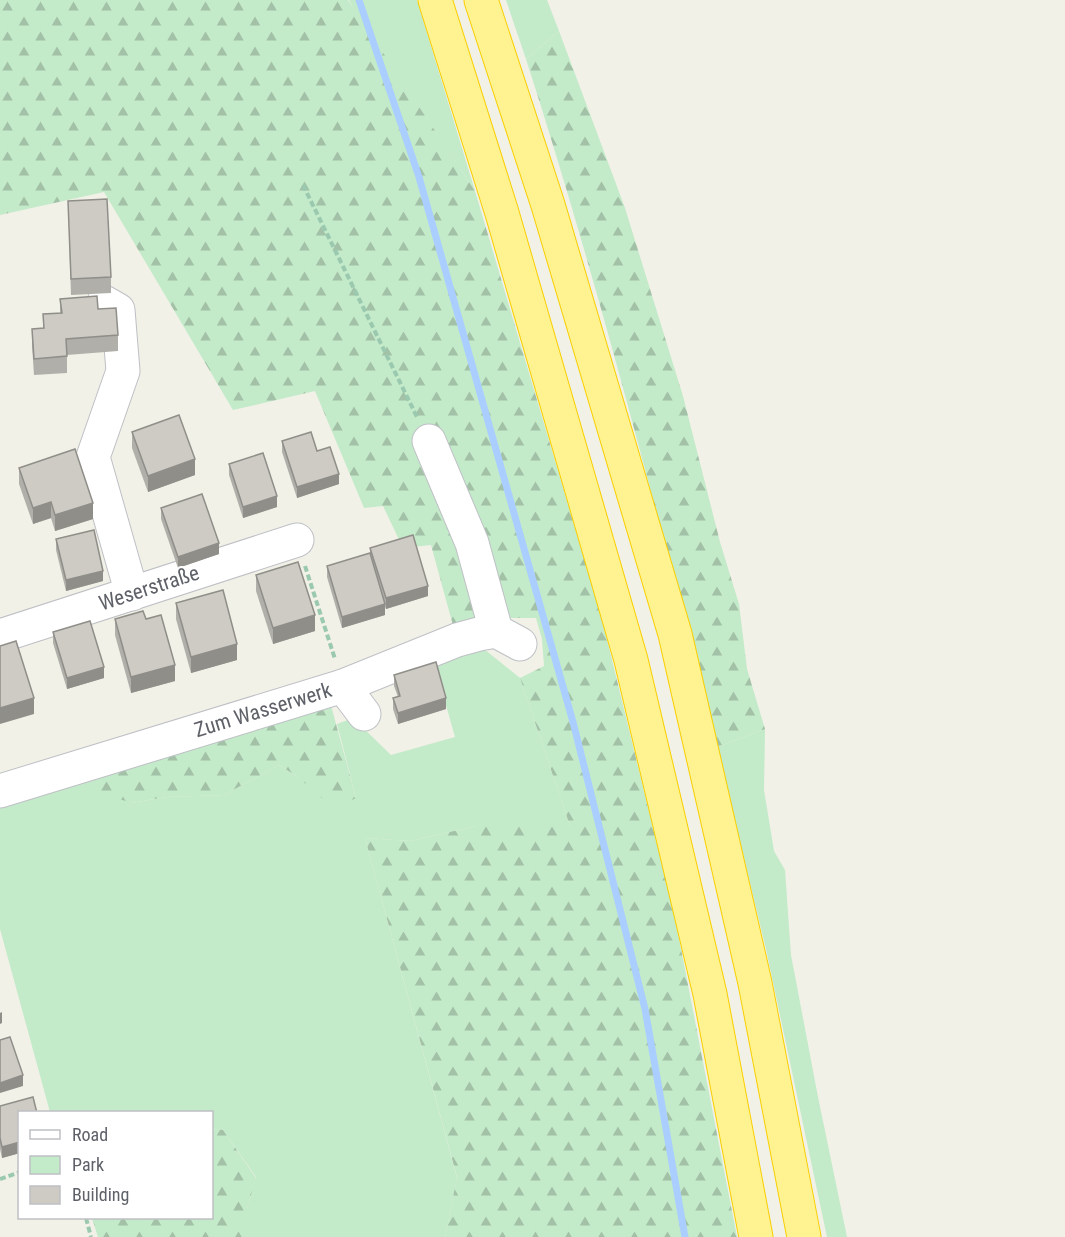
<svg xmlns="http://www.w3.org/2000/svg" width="1065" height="1237" font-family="'Roboto Condensed',sans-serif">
<defs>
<pattern id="forest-firs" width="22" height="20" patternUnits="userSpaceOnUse" patternTransform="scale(1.5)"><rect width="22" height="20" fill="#c3eac9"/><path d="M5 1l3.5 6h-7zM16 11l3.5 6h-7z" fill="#a2c1a7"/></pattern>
</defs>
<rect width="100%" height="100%" fill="#f1f1e7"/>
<g fill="#c3eac9">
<path d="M349 0H417L475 191 354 10Z"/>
<path d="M506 0H547L559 31 526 59Z"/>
<path d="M484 649 520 678 570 826H476L410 841 365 838 457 1178 445 1237H247V1209L256 1177 223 1130 212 1128V1112H50L0 929V800L87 776 132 803 166 797 224 795 279 765 298 777 356 798 337 724 353 718 391 755 455 737 433 659Z"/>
<path d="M765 729 764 790 774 851 785 870 791 955 818 1097 847 1237H827L766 949 717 747Z"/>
</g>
<g fill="url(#forest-firs)">
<path d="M0 0H348L475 191 602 619 675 918 737 1237H445L457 1177 365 838 410 841 476 826H570L520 678 544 666 542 639 536 618H508L457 640 431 545 403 548 383 506 364 508 315 391 233 410 104 192 0 215Z"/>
<path d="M559 31 625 208 683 396 720 542 739 604 747 669 765 729 717 747C658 516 599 286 526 59Z"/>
<path d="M329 698 356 798 334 809 298 777 279 765 224 795 166 797 132 803 100 793 87 776Z"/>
<path d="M212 1128 223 1130 256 1178 247 1209V1237H98L92 1218H212Z"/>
</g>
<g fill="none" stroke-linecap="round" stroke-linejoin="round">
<path stroke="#aaceff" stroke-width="7" d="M359 0 419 177 573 722 645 1009 685 1237"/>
<g stroke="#bfc0c6" stroke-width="35">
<g id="minor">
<path d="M104 302 118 310 123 371 93 457 132 594"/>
<path d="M429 441 472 543 496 631"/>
<path d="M0 636 297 540"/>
<path d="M343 686 364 714"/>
<path d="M0 791 343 686 457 640 479 634 496 631 520 644"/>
</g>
</g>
<g stroke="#f9ce00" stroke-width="35">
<g id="highway">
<path d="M435 0 502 213 631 660 710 994 756 1237"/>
<path d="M481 0 548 205 675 634 755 983 804 1237"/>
</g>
</g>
<g stroke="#9ac9af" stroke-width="4" stroke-dasharray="6 3" stroke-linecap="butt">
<path d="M303 185 418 419"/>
<path d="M305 566 335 659"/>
<path d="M0 1179 20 1172"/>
<path d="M86 1218 91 1237"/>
</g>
<use href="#minor" stroke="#fff" stroke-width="33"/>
<use href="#highway" stroke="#fff391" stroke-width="33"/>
</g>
<g fill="#b0afa9">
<path d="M68 201 111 277V293L71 295Z"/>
<path d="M60 299 98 309 118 335V351L67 355V373L34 375 32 345V329L43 328V314L60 313Z"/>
<path d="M132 432 195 475 148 492 132 448Z"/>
<path d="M282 441 317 451 339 484 297 498 282 452Z"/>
<path d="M229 464 277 507 243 518 229 475Z"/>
<path d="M19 468 93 519 55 531 51 518 33 524 19 484Z"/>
<path d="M161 508 219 554 178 568 161 519Z"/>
<path d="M56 539 103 581 66 591 56 550Z"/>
<path d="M370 548 428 596 386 609 385 607V615L342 628 327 577V566L370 554Z"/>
<path d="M256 575 315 631 273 644 256 591Z"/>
<path d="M176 603 237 660 191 673 176 619Z"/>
<path d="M115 619H146L175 681 131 693 115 635Z"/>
<path d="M53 632 104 678 67 689 53 643Z"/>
<path d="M394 675 446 709 398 724 393 709V698L398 697 394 686Z"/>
<path d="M0 1106 20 1113V1153L2 1158 0 1149Z"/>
</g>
<g fill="#908e89">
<path d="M195 459V475L148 492V476Z"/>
<path d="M339 474V484L297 498V487Z"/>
<path d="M277 496V507L243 518V507Z"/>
<path d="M51 502V518L33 524V508Z"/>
<path d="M93 503V519L55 531V515Z"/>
<path d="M219 543V554L178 568V557Z"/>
<path d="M103 571V581L66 591V580Z"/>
<path d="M428 586V596L386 609V598Z"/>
<path d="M385 604V615L342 628V617Z"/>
<path d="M315 615V631L273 644V628Z"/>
<path d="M237 644V660L191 673V657Z"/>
<path d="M175 665V681L131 693V677Z"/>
<path d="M104 667V678L67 689V678Z"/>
<path d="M34 698V714L0 724V708Z"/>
<path d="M446 698V709L398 724V713Z"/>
<path d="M2 1012V1023L0 1024V1013Z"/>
<path d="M23 1075V1086L0 1093V1083Z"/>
<path d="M20 1142V1153L2 1158V1147Z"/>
</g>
<g fill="#cdcbc4" stroke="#908e89" stroke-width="1.5">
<path d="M107 199 111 277 71 279 68 201Z"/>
<path d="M97 296 98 309 116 308 118 335 66 339 67 356 34 359 32 329 44 328 43 314 62 313 60 299Z"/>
<path d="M179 415 195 459 148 476 132 432Z"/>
<path d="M311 432 317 451 330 447 339 474 297 487 282 441Z"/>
<path d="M75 449 93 503 55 515 51 502 33 508 19 468Z"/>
<path d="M263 453 277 496 243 507 229 464Z"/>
<path d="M202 494 219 543 178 557 161 508Z"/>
<path d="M94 530 103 571 66 580 56 539Z"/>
<path d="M413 535 428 586 386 598 370 548Z"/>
<path d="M370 553 385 604 342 617 327 566Z"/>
<path d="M298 562 315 615 273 628 256 575Z"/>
<path d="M223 590 237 644 191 657 176 603Z"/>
<path d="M143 611 146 619 161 615 175 665 131 677 115 619Z"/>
<path d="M90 621 104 667 67 678 53 632Z"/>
<path d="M16 641 34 698 0 708V646Z"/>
<path d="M436 662 446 698 398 713 393 698 400 696 394 675Z"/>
<path d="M10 1037 23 1075 0 1083V1040Z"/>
<path d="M33 1097 37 1113H20V1142L2 1147 0 1138V1106Z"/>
</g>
<g text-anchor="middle" stroke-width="4.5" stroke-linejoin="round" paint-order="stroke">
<g font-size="21" fill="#5e6168" stroke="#fff">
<text transform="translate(149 588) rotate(-18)" y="7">Weserstraße</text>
<text transform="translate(263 710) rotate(-17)" y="7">Zum Wasserwerk</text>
</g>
</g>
<rect x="18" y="1111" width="195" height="108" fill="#ffffff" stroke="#bfc0c3" stroke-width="1.5"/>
<rect x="30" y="1130" width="30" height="9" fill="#ffffff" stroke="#bfc0c3" stroke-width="1.5"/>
<text x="72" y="1141" font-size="18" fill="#5e6168">Road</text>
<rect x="30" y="1156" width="30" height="18" fill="#c3eac9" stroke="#bfc0c3" stroke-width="1.5"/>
<text x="72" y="1171" font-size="18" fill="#5e6168">Park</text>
<rect x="30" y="1186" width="30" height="18" fill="#cdcbc4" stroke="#bfc0c3" stroke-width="1.5"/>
<text x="72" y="1201" font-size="18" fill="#5e6168">Building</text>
</svg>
